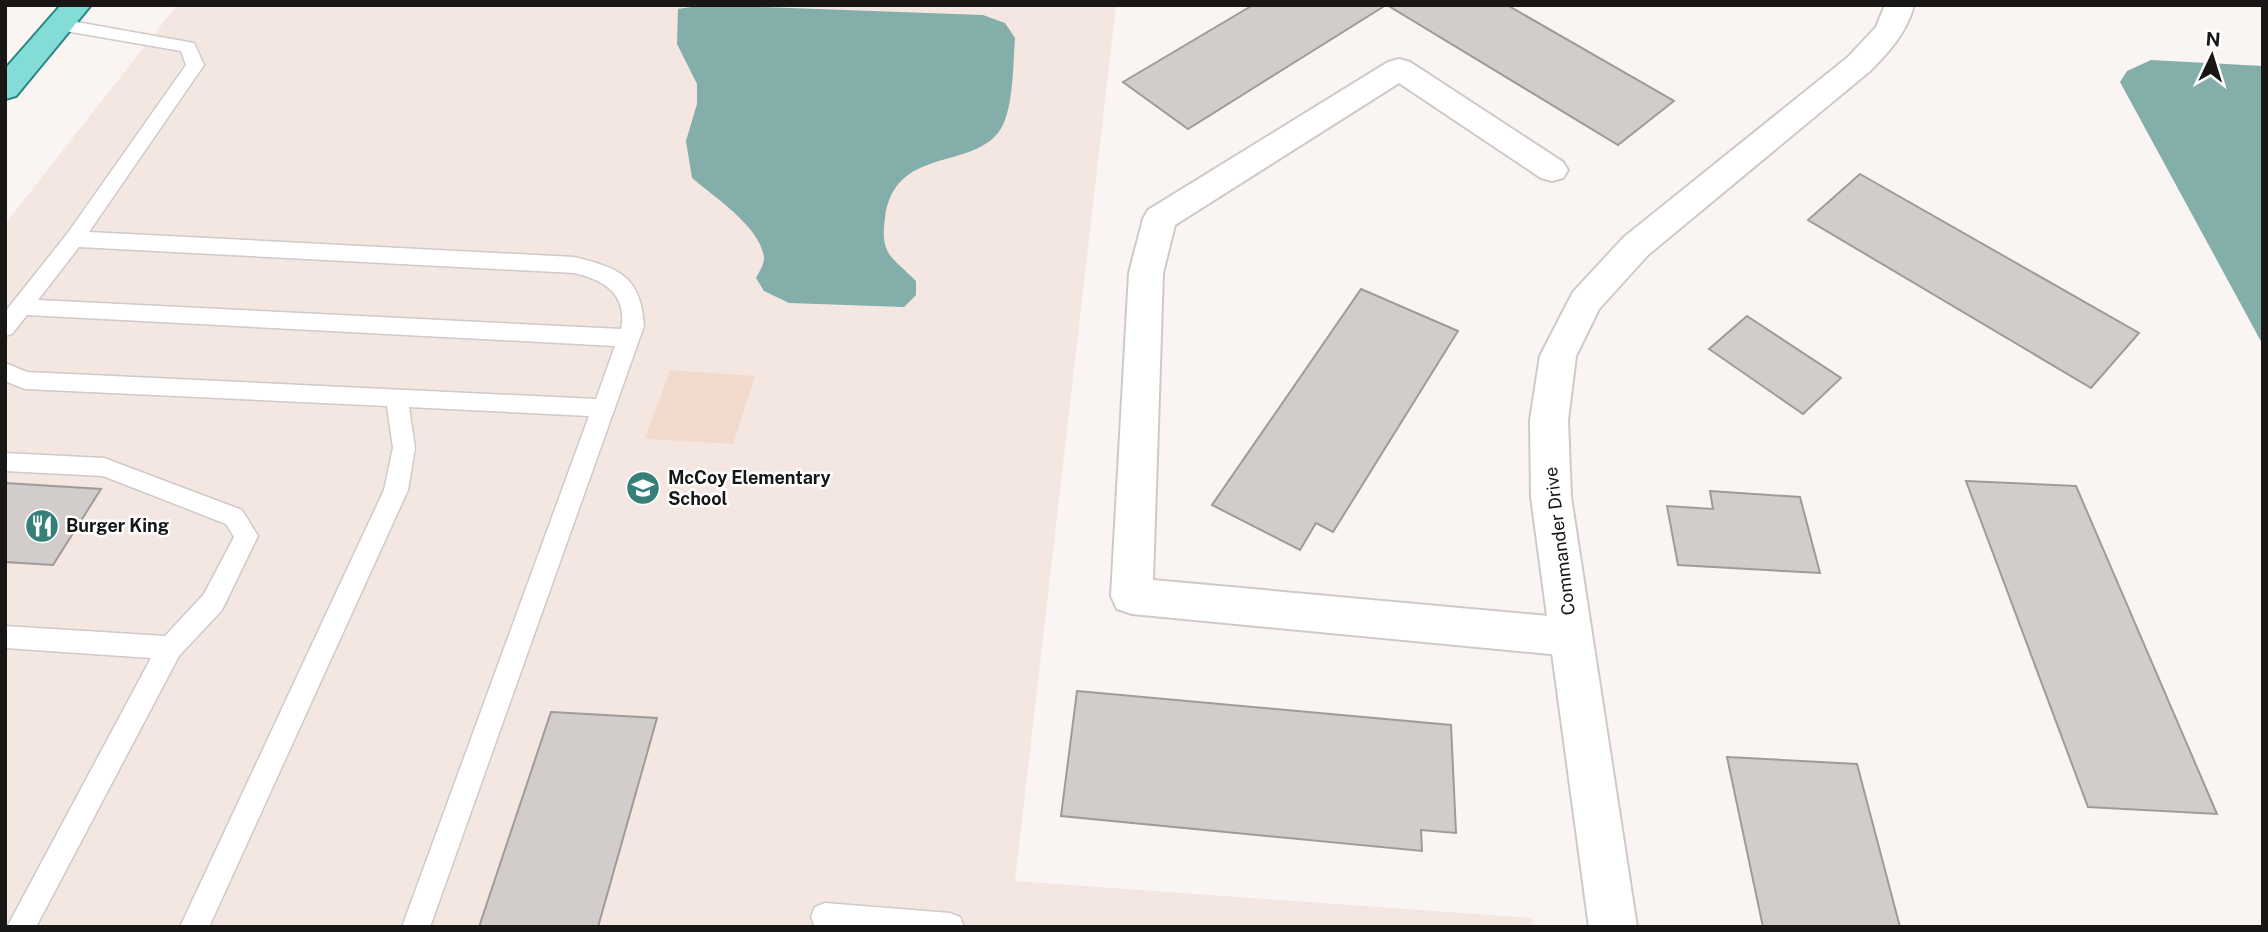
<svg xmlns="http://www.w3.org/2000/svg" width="2268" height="932" font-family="'Public Sans',sans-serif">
<rect width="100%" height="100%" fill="#faf5f3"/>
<path fill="#f4e7e1" d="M177 5H1116L1015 881 1532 918 1533 927H5V224Z"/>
<path fill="#f1d9cc" d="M670 370 755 376 733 444 645 439Z"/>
<g fill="#84aea9">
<path d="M704 5 983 15 1005 23 1015 38C1013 62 1014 114 998 133 968 170 894 147 885 218 880 255 891 256 916 281V295L904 307 789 303 764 291 756 278C759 272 764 265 764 258 761 227 714 197 692 178L686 141 697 104V84L677 44 678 9Z"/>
<path d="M2151 60 2263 66V345L2120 82 2127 71Z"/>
</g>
<g fill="#d2cdcb" stroke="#9f9b99" stroke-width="2">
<path d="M1253 5H1386L1188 129 1123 82Z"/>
<path d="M1387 5H1507L1674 101 1618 145Z"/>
<path d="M1860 174 2139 333 2091 388 1808 220Z"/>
<path d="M1361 289 1458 331 1333 532 1316 523 1300 550 1212 505Z"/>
<path d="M1747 316 1841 378 1803 414 1709 349Z"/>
<path d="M1966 481 2076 486 2217 814 2088 807Z"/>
<path d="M5 483 101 489 53 565 5 562Z"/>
<path d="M1710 491 1800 497 1820 573 1678 565 1667 506 1713 509Z"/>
<path d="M1077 691 1451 725 1456 833 1421 830 1422 851 1061 816Z"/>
<path d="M551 712 657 718 598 927H479Z"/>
<path d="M1727 757 1857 764 1900 927H1763Z"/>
</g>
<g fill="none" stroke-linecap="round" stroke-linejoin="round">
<g stroke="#cfcac8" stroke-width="3">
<g id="service">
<path d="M60 19 194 43 204 65 89 232 574 257C619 268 641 276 644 326L430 927H402L589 416 409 407 415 448 408 490 209 927H180L384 490 393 448 387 406 25 389 5 381V363L27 372 596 399 615 346 27 315 12 334 5 336V312L67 234 186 65 181 51 54 29 51 25ZM79 247 574 273C605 280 628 295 621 329L38 300Z"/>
<path d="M5 453 104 458 242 510 258 536 222 610 179 656 36 927H7L151 658 5 648V626L165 636 204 594 234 537 226 524 103 476 5 471Z"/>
<path d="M825 903 950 913 960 917 964 927H815L811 917 815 907Z"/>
</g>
</g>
<g stroke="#cfcac8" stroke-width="4">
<path id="minor" d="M1399 59 1410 62 1563 162 1568 170 1563 178 1552 181 1541 178 1399 83 1175 225 1163 273 1153 580 1571 618 1586 624 1592 637 1586 650 1571 656 1132 614 1117 609 1111 596 1129 273 1143 219 1148 210 1388 62Z"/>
</g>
<g stroke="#cfcac8" stroke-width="4">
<path id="tertiary" d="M1885 5H1914C1907 32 1889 52 1870 71L1648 255 1599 309 1576 356 1568 420 1571 497 1637 927H1589L1531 497 1530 420 1540 356 1573 292 1624 237 1848 57 1876 27Z"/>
</g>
<g stroke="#298881" stroke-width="4">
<path id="primary" d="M61 5H91L16 96 5 99V69Z"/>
</g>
<use href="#service" fill="#fff" fill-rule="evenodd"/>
<use href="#minor" fill="#fff" fill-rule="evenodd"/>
<use href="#tertiary" fill="#fff" fill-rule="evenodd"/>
<use href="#primary" fill="#84dcd6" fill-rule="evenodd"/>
</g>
<defs>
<g id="school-disc" transform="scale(1.75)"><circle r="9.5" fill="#377f79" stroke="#fff"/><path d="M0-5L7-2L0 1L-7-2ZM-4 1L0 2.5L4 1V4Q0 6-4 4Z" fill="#fff"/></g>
<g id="restaurant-disc" transform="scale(1.75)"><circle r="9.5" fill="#377f79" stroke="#fff"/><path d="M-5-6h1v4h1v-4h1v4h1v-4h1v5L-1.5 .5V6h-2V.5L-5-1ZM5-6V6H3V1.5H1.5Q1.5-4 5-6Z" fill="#fff"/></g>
</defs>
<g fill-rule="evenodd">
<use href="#school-disc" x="643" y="488"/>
<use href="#restaurant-disc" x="42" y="526"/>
</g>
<g text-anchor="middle" stroke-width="5" stroke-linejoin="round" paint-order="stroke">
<g font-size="18" font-weight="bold" fill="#181716" stroke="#fff" text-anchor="start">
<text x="668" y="484">McCoy Elementary<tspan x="668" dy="21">School</tspan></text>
<text x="66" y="532">Burger King</text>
</g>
<g font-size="18" fill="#181716" stroke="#fff">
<text transform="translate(1560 541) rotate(-97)" y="6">Commander Drive</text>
</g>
</g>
<rect width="2268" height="932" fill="none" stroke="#181716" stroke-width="14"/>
<g transform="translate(2212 56) rotate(4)" stroke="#ffffff" stroke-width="5" paint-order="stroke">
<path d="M0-5L12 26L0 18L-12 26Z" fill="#181716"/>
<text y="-10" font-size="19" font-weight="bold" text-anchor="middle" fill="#181716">N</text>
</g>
</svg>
